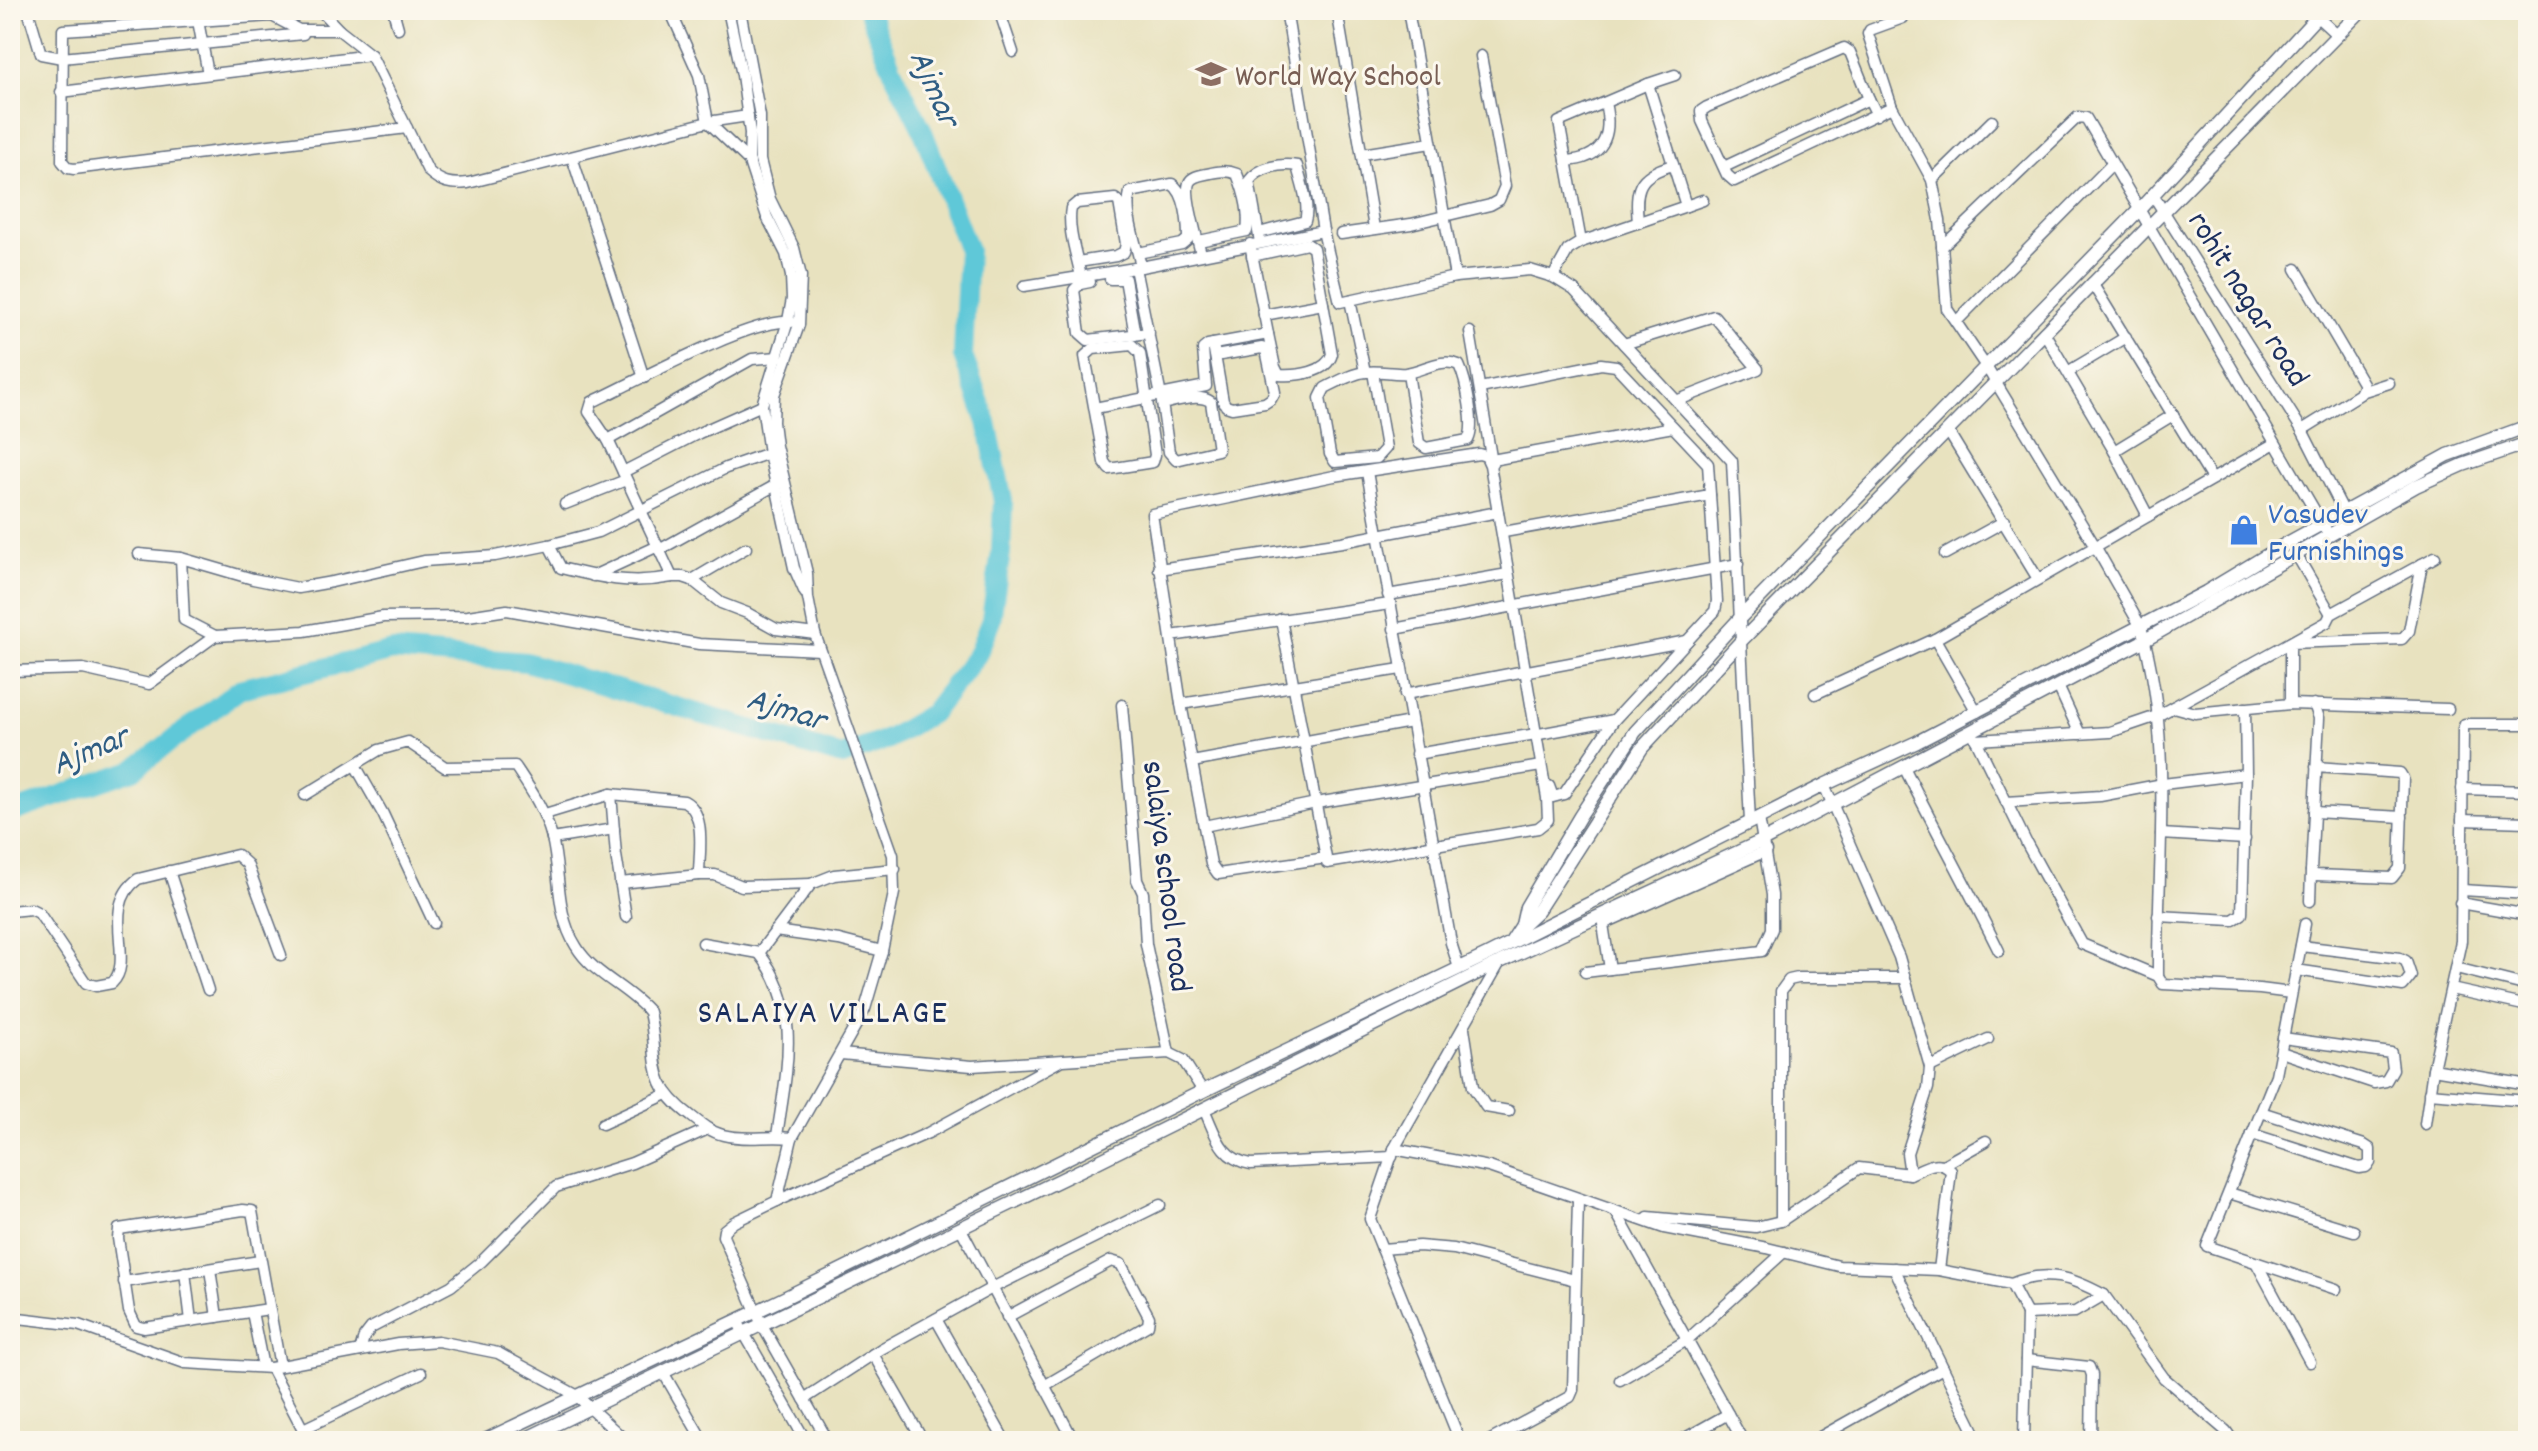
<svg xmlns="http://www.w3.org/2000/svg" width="2538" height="1451" font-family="Dekko,sans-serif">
<rect width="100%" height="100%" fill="#fbf7ec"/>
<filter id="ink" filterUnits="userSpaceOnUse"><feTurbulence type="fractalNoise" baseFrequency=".0125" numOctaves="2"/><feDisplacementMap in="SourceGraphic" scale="16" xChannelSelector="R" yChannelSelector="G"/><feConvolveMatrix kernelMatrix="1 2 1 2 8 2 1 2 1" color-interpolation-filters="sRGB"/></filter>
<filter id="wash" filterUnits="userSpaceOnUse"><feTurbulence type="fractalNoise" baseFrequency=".006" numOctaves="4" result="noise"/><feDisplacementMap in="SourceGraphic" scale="32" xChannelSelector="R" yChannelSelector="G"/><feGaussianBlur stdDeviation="1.8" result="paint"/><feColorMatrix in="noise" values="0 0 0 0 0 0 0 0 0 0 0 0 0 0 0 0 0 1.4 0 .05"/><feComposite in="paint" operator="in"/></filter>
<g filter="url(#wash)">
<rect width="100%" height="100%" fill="#e8e2bf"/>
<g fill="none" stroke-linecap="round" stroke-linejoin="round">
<path stroke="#5ec8d8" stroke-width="20" d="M10 813 133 770 240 689 393 651 526 662 842 756 888 739 932 713 977 655 991 620 1001 552 1003 501 987 422 963 356 968 250 922 129 896 78 868 10"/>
</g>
</g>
<g filter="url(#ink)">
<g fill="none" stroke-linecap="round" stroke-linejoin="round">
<g stroke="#636e80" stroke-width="13">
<g id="minor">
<path d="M28 10 41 54 62 58 303 34"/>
<path d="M196 10 208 74"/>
<path d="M320 10 339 30H335"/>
<path d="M393 10 398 28"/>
<path d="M670 10 699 75 708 122 750 162"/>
<path d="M728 10 742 75 750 133 749 162 767 217 786 254 791 276 792 299 788 321 762 405 769 453 794 568 805 593"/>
<path d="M740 10 760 116V160L770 199 794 248 801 276 799 325 774 395 773 422 776 446 807 573 808 598 815 634 893 855 894 893 882 951 865 1009 792 1138 777 1201 734 1222 724 1230 723 1236 762 1325 828 1441"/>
<path d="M999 10 1013 52"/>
<path d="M1090 10V11"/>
<path d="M1286 10 1323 231 1340 302 1455 277 1530 270 1553 277 1574 290 1732 461 1750 822"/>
<path d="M1337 10 1374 228"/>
<path d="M1408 10 1455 277"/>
<path d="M2310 10 2337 35"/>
<path d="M1903 18 1870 30 1868 34 1892 107 1932 180 1940 220 1947 309 1987 368 2095 546 2141 627C2174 741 2157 860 2158 976"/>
<path d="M371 55 339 30H299L272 16 63 30 62 161 68 168 74 169 407 128"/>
<path d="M1648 84 1675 75"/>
<path d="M61 92 371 55 428 171C441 183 451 185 468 183L708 122 748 116"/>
<path d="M1869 99 1850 52 1844 48 1707 107 1701 111 1702 121 1727 175 1734 181 1892 107"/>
<path d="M1362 154 1431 143"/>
<path d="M572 157 644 378"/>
<path d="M1566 161C1603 159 1613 136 1605 103"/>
<path d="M1724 167 1869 99 1877 115"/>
<path d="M1932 180 1992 121"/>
<path d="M2153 195 2302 430 2347 518"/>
<path d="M1686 206 1703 200"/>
<path d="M1638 223C1635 188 1637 175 1673 165"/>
<path d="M1259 233 1305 221C1310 204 1301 183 1297 166 1281 163 1259 167 1249 181L1260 242"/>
<path d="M1341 234 1411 224 1490 205 1499 200 1505 186 1481 56"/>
<path d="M1199 241 1247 231C1250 212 1244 191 1237 174 1227 170 1221 171 1211 173 1204 175 1192 175 1189 183 1184 196 1198 240 1201 254"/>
<path d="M1942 247 2078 117 2086 118 2326 530"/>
<path d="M1138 253 1182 244 1188 239C1188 223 1186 193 1172 184L1130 192C1124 214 1137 245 1141 267"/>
<path d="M1252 256 1307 244 1313 248 1332 354C1327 373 1297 376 1279 375L1275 367 1268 334"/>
<path d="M1078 262 1116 256 1124 252 1126 244 1119 202 1115 199 1077 203 1071 208C1067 229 1077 256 1081 277"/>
<path d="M1135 268 1161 396 1169 452 1176 460 1218 450 1211 402C1199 393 1177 401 1162 404"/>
<path d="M2296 269 2364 385 2360 394 2302 430"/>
<path d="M1553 277 1568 250 1581 242 1559 122 1648 84 1686 206 1581 242"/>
<path d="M1110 279H1125L1135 335"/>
<path d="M1090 282 1080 284 1074 290 1080 333 1088 340 1149 333"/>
<path d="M2092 283 2212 479"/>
<path d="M1024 286 1141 267 1323 231"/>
<path d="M1350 300 1365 372"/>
<path d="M1264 315 1323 304"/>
<path d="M791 322C753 317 633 383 592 402L589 412 608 440 672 577H683L692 580 721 603 747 613 776 629 815 634"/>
<path d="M1956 322 2112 164"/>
<path d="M1470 332 1492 463"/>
<path d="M2044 332 2114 451 2148 516"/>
<path d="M1213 344 1223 401 1226 406 1232 408 1265 403 1271 399 1275 392 1266 350 1262 348 1215 356"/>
<path d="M1624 344 1714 316 1758 369 1676 401"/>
<path d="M1132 345 1140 353 1155 455 1153 462 1109 469 1104 462 1085 356 1093 349Z"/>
<path d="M2069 371 2126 337"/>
<path d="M1373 372 1386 448 1377 458 1335 462 1330 454 1320 398 1325 388C1337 382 1353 373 1366 372 1379 370 1392 374 1405 373 1424 371 1440 357 1459 365 1466 380 1476 426 1468 440L1426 448 1419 443 1408 373"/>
<path d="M1480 388 1601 364 1616 366 1708 464 1717 601 1715 611 1614 720 1564 794 1553 797 1549 786"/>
<path d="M2361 392 2389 383"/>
<path d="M1095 408 1206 386 1203 349 1208 345 1268 334 1250 244"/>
<path d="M1948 431 2038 579"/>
<path d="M608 440 752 359 778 357"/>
<path d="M2114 451 2173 415"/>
<path d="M1492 460 1673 427"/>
<path d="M623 472 699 433 762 405"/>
<path d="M1367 472 1451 943 1459 968"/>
<path d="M565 504 626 480"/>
<path d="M1504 532 1710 495"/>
<path d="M549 545 561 568C601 578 630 585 672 577"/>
<path d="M659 550 776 485"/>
<path d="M139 554 181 558 253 579 298 588 332 582 424 561 495 556 549 545 598 532 726 468 769 453"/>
<path d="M1945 554 2005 521"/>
<path d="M2296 554 2331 614"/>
<path d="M181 558 184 620 215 636"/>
<path d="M1159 569 1342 542 1498 512"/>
<path d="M593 576 658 546"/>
<path d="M692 580 746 548"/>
<path d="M1388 595 1508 574"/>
<path d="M1517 605 1738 564"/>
<path d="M1281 619 1326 858 1327 863 1538 828 1548 820 1547 798 1490 465 1486 456 1479 454 1334 476 1152 514 1181 704 1211 864 1218 874 1326 858"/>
<path d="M1394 629 1514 606"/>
<path d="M1171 636 1390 604"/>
<path d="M1935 639 1977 712"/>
<path d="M10 671 83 669 149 684 215 636 304 631 383 617 468 616 507 610 699 644 820 650"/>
<path d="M1528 671 1687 641"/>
<path d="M2058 686 2080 734"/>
<path d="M1405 694 1525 671"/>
<path d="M1815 694 1935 639 2275 443"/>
<path d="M1181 704 1401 669"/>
<path d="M2290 704V643L2402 639 2409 631 2422 564"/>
<path d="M2314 704 2319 718 2311 871 2315 875 2392 878 2400 868 2403 778 2400 773 2316 767"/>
<path d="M1122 705 1137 880 1143 893 1146 944 1169 1053"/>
<path d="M2173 707 2195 713 2290 704 2448 709"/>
<path d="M1971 733 1976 740 2110 732 2157 716 2327 622 2331 614 2435 557"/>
<path d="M1539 734 1614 720"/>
<path d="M1976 740 2027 844 2082 944 2158 976 2163 984 2260 989 2291 993"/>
<path d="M1416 754 1536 734"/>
<path d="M1192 762 1411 722"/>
<path d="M355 765 383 814 434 923"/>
<path d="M1904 767C1935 829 1968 888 1999 951"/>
<path d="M1824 785 1899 957 1930 1067 1928 1088 1907 1153 1910 1174C1924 1168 1938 1157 1951 1171L1939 1270"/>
<path d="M2462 789 2528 791"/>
<path d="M611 794 616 855 626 917"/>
<path d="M305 795 379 750 408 742 445 767 515 766C531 790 545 810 552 838 561 874 555 913 576 946 593 975 628 987 649 1012 660 1060 645 1082 691 1116 701 1124 711 1132 723 1135 745 1141 769 1135 792 1138"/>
<path d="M2006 802 2100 796 2163 784 2246 774"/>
<path d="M2314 812 2402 817"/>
<path d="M545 814 611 794 684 801C707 813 699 852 699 875H715L742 886 811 884"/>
<path d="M2462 820 2528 822"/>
<path d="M1204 826 1316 803 1541 766"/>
<path d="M2161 834 2245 839"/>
<path d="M552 839 614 829"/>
<path d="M169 871 208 990"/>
<path d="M620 883 699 875"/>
<path d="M2462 890 2528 894"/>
<path d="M2310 901 2311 871"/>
<path d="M2460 903 2528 915"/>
<path d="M10 911 31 909 39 913 86 983 96 986 112 983C136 961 99 907 138 879L237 855 247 864 281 955"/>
<path d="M2158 916 2233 920 2242 914 2246 774 2245 708"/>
<path d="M2305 924 2276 1075 2207 1246 2336 1289"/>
<path d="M775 931 839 940 882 951"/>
<path d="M703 943 759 953"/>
<path d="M2456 968 2528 986"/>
<path d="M1610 969 1603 924 1766 851"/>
<path d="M2296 970 2403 986 2411 976 2406 961 2400 958 2301 946"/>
<path d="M1585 972 1762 951 1772 929V895L1759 818"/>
<path d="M2451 989 2528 1006"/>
<path d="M1464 1028 1473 1087 1486 1107 1509 1111"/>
<path d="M2281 1052 2374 1083 2386 1081 2393 1069 2391 1053 2283 1038"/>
<path d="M841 1054 972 1066 1169 1053 1183 1060 1203 1091"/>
<path d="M1930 1067 1988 1039"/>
<path d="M2433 1069 2528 1085"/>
<path d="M2429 1093 2528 1101"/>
<path d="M1204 1109C1216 1135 1220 1159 1251 1164L1392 1157"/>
<path d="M602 1124 667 1094"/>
<path d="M2425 1124 2433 1069 2461 941 2463 729 2465 724H2528"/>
<path d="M2252 1134 2359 1168 2366 1167 2370 1163V1149L2364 1145 2261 1112"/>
<path d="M777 1136C786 1073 803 1008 759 953L811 884 834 875 895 869"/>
<path d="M1394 1149 1489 1167 1664 1228 1767 1248 1839 1266 1939 1270 2011 1284 2027 1314 2075 1312 2104 1295C2071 1277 2047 1269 2011 1284"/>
<path d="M1945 1164 1986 1141"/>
<path d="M2229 1193 2354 1231"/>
<path d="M777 1201 928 1133 1058 1062"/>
<path d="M1616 1212 1743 1441"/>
<path d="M1648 1217 1756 1227 1781 1221 1859 1168 1910 1174"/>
<path d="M1781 1221V991L1789 980 1798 978H1905"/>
<path d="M961 1229 1074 1441"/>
<path d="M1382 1249 1419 1246 1454 1249 1575 1280"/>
<path d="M2257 1264 2310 1362"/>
<path d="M1894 1268 1979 1441"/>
<path d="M210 1269 217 1317"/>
<path d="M185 1272 191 1321"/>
<path d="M124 1282 260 1261"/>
<path d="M2104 1295 2164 1378 2226 1431 2233 1441"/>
<path d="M269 1309 144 1328 136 1326 129 1311 118 1238 119 1229 243 1210 252 1211 280 1366"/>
<path d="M252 1312 263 1367"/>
<path d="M10 1317 78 1325 185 1363 271 1368 398 1344 438 1341 498 1353 576 1395 626 1441"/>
<path d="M1007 1317 1111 1261 1121 1264 1149 1317 1148 1325 1044 1386"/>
<path d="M936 1319 1005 1441"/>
<path d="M737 1321 806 1441"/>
<path d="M360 1351 364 1337 371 1328 451 1286 482 1261 556 1187 632 1163 708 1129"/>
<path d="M873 1354 923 1441"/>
<path d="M2026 1360 2089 1367 2092 1375 2091 1441"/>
<path d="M271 1368 309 1441"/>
<path d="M663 1372 703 1441"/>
<path d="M1620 1380 1687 1340 1784 1252"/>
<path d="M804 1399 881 1349 992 1288 1160 1205"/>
<path d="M303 1429 421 1373"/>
<path d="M541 1431 548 1441"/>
<path d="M1460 1441 1370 1219 1394 1149 1500 962"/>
<path d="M1489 1441 1570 1397 1573 1390 1578 1200"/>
<path d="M1680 1441 1728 1414"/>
<path d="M1813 1441 1943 1368"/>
<path d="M2024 1441 2027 1314"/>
</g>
</g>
<g stroke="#636e80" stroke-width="15">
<g id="tertiary">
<path d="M1522 925 1526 907 1580 816 1635 732 1741 617 2139 210 2323 10"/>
<path d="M1511 942 1522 925 1538 910 1642 748 1742 640 2362 10"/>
<path d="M483 1441 780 1300 1203 1091 1487 955 1824 785 1917 742 2206 592 2289 542 2448 455 2528 426"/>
<path d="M521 1441 1091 1165 1500 962 1764 840 2145 640 2416 486 2463 465 2528 443"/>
</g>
</g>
<use href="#minor" stroke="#fff" stroke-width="10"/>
<use href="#tertiary" stroke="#fff" stroke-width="12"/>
</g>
</g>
<defs>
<g id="school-bare" transform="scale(2.4)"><path d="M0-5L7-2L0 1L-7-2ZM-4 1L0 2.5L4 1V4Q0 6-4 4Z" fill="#8d6e63" stroke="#fbf7ec" stroke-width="2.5" paint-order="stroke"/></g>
<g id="shop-bare" transform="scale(2.4)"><path d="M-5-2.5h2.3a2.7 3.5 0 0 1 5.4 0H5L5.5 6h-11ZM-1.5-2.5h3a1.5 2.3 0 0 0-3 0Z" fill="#3f7fe0" stroke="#fbf7ec" stroke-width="2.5" paint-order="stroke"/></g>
</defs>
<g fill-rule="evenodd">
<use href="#school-bare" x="1211" y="74"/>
<use href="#shop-bare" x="2244" y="530"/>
</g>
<g text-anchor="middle" stroke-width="6" stroke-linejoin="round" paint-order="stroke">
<g font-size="32" fill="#785e54" stroke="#fbf7ec" text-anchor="start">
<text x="1235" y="85">World Way School</text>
</g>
<g font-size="32" fill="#1b2f5e" stroke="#fbf7ec">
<text transform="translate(2250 298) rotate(58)" y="11">rohit nagar road</text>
<text transform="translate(1169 876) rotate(83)" y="11">salaiya school road</text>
</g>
<g font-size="32" fill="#366cbe" stroke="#fbf7ec" text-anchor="start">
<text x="2268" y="523">Vasudev<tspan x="2268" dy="37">Furnishings</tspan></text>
</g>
<g font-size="34" font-style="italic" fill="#2f5d83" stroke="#fbf7ec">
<text transform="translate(937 87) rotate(66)" y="12">Ajmar</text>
<text transform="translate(787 707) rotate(17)" y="12">Ajmar</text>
<text transform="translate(89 748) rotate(-23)" y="12">Ajmar</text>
</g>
<g font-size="34" letter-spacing="2" fill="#1b2f5e" stroke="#fbf7ec">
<text x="823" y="1022">SALAIYA VILLAGE</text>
</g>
</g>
<rect width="2538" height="1451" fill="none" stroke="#fbf7ec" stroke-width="40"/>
</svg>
